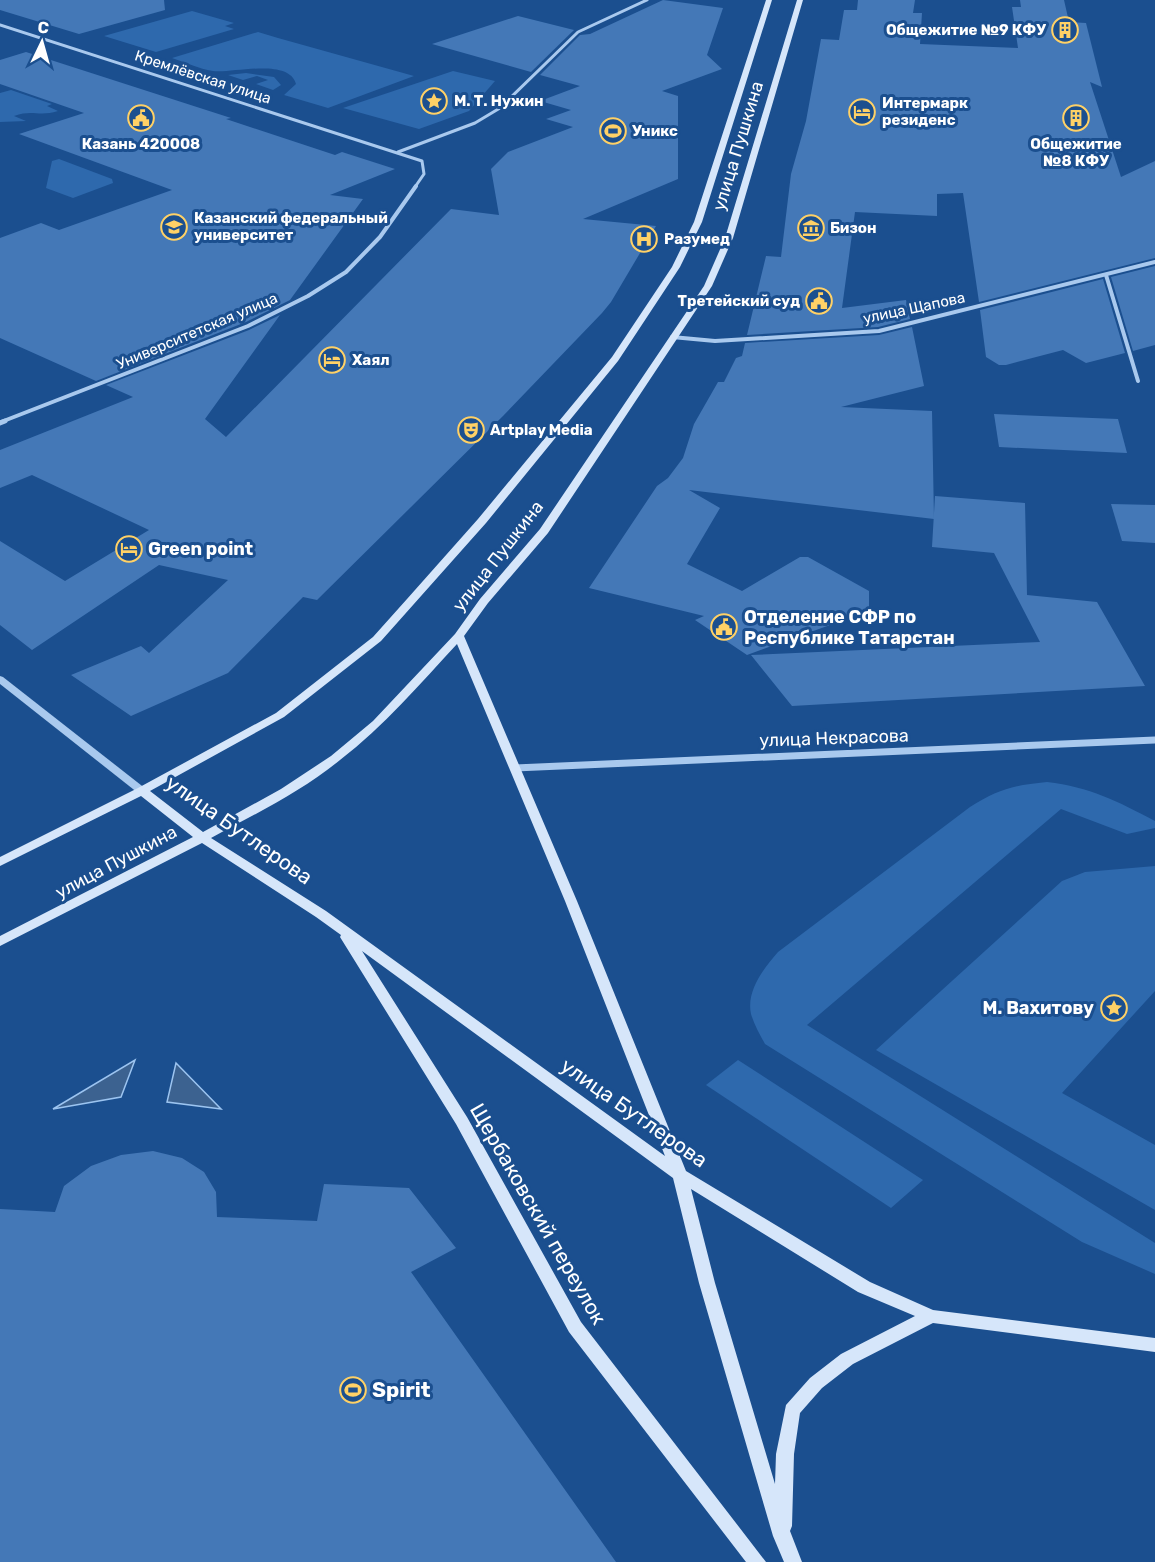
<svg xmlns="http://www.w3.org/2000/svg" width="1155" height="1562" font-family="Rubik,sans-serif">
<rect width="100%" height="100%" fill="#1b4f8f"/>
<g fill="#2e69ad">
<path d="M192 11 234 23 225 26 234 29 156 52 104 36Z"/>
<path d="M258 32 278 38 414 76 328 108 284 95 296 84C289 57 231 74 213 71 199 69 185 62 172 58Z"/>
<path d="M453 71 495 81 469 111 419 129 343 108Z"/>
<path d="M246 73 274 77 281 85 273 90 256 84 268 80 257 76 243 80 228 75Z"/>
<path d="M11 90 52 104 47 106 58 111C38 117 33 109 14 116L26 121 0 122V93Z"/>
<path d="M59 159 112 179 113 183 73 198 46 188 52 161Z"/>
<path d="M1047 782C1090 787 1117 801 1155 821V828L1127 834 1061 809 807 1025 1155 1243V1274L1082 1242 765 1044C760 1035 754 1024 751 1014 746 991 764 968 778 952L970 807C997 790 1014 785 1047 782Z"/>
<path d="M1155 866V991L1062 1093 1155 1145V1210L876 1050 1062 881 1085 872Z"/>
<path d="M738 1060 923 1180 891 1208 706 1085Z"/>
</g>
<g fill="#3c6290" stroke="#9cc4f0" stroke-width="1.5">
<path d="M135 1060 121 1097 53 1109Z"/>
<path d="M176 1063 221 1109 167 1102Z"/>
</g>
<g fill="#4478b7">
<path d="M0 0H164L165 10 79 34 0 10Z"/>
<path d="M663 0 723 8 707 55 722 69 662 91 678 96V179L583 219 656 226 611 302 602 313 503 416 317 600 303 597 228 673 131 716 71 675 141 646 149 653 228 580 159 565 32 650 0 625V541L65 581 149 530 32 475 0 488V450L133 397 106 385 249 330 280 315 205 419 226 437 451 209 499 215 491 169 508 152 573 127 546 119 571 110 540 101 580 86 540 75 580 35 590 34Z"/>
<path d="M858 0H915L913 13H922L920 44 1018 48 1012 7H1021L1020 0H1064L1069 22 1086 23 1102 87 1090 82 1121 177 1155 161V258L979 302 963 193 937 194V216L855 212 842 308 906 300 910 319 878 327 747 335 766 256 781 257 791 174 806 121 821 39 839 40 844 10H857Z"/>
<path d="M518 16 574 30 531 72 432 44Z"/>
<path d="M26 52 231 118 226 119 335 155 342 152 395 169 330 195 363 199 290 300 246 322 96 381 0 338V238L41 223 59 230 172 190 19 134 84 113 0 84V60Z"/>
<path d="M1155 266V345L1133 351 1111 277Z"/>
<path d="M1103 279 1125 353 1086 363 1063 350 1006 365H999L986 357 980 310Z"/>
<path d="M912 327 924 386 841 407 932 411 934 519 689 490 720 508 687 564 742 591 800 557H808L869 591V611L747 655 695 620 704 616 589 588 657 486 668 478 683 458 694 424 718 382H724L736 358 742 356 745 343 879 335Z"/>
<path d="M994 414 1118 419 1127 453 999 447Z"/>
<path d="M935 496 1025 503 1027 595 1097 602 1145 686 792 706 751 655 1040 642 994 553 932 547Z"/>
<path d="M1111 504 1155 505V543L1122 541Z"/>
<path d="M153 1151 182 1158 204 1172 216 1192 217 1217 317 1221 324 1184 409 1188 456 1248 411 1272 616 1562H0V1209L55 1212 64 1186 91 1166 121 1155Z"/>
</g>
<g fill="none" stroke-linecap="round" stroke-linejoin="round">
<g stroke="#a9c9ee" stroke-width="3">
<path d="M0 25 422 161 424 174 415 187"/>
<path d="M398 152 475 123 500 108 578 32 647 0"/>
</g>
<g stroke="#a9c9ee" stroke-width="4">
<path d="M1106 275 1138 381"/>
<path d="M672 337 715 341 879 331 1155 262"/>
<path d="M1 422 248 326 308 296 346 272 380 237 416 186"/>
</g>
<path stroke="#a9c9ee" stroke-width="5" d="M0 423 5 421"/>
<path stroke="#a9c9ee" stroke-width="7" d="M515 768 1155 740"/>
<path fill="#a9c9ee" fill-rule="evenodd" d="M0 676 3 677 146 789 147 791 146 793H138L0 684Z"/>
<path fill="#d6e6fa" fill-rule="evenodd" d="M766 0H772L702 222 680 267 618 361 486 523 381 641 284 717 150 791 203 832 281 789 331 756 373 721 455 634 480 599 540 529 704 286 725 238 797 0H803L733 238 712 286 548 533 488 603 464 636 577 901 686 1171 870 1282 933 1310 1155 1338V1352L933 1323 853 1364 822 1388 800 1413 794 1454 792 1526 790 1531 802 1562H784L773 1536 699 1283 673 1178 362 951 467 1117 581 1322 766 1562H746L569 1332 456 1124 340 937 341 935 316 917 202 843 0 946V936L193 837 141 796 0 866V857L138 788 276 713 373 637 407 599 478 519 612 357 672 267 694 222ZM457 644 565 901 665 1156 326 911 211 838C255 814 301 792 340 760 384 726 420 684 457 644ZM691 1189 858 1292 915 1316 841 1354 810 1378 786 1405 776 1454 775 1484 715 1283Z"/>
</g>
<defs>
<g id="building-ring" transform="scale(1.35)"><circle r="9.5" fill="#1b4f8f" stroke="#ffd166" stroke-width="1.5"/><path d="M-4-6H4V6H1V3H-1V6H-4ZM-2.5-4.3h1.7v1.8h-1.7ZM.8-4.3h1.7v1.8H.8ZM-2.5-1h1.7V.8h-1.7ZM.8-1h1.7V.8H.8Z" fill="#ffd166"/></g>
<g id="sight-ring" transform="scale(1.35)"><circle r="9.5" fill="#1b4f8f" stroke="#ffd166" stroke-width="1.5"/><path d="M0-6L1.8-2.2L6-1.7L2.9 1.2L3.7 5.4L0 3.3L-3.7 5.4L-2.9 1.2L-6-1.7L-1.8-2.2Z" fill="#ffd166"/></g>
<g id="hotel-ring" transform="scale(1.35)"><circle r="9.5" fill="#1b4f8f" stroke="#ffd166" stroke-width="1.5"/><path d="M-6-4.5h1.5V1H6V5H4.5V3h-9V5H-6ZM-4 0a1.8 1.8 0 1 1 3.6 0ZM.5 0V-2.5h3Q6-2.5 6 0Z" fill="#ffd166"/></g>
<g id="civic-ring" transform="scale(1.35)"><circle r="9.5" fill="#1b4f8f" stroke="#ffd166" stroke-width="1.5"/><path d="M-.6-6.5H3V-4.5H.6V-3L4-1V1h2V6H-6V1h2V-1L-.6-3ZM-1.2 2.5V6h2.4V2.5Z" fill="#ffd166"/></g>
<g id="stadium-ring" transform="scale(1.35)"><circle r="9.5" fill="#1b4f8f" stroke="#ffd166" stroke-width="1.5"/><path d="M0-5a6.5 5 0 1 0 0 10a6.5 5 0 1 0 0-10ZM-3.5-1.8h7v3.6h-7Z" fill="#ffd166"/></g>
<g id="university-ring" transform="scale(1.35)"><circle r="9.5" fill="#1b4f8f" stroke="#ffd166" stroke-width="1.5"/><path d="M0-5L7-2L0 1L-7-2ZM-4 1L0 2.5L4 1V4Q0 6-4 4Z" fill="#ffd166"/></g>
<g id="museum-ring" transform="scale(1.35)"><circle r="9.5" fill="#1b4f8f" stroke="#ffd166" stroke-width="1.5"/><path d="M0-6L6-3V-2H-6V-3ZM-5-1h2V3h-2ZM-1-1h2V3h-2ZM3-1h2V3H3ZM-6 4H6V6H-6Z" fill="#ffd166"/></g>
<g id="hospital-ring" transform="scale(1.35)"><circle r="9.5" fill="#1b4f8f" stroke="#ffd166" stroke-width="1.5"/><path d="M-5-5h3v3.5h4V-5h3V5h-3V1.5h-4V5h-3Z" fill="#ffd166"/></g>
<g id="theatre-ring" transform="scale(1.35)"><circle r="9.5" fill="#1b4f8f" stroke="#ffd166" stroke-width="1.5"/><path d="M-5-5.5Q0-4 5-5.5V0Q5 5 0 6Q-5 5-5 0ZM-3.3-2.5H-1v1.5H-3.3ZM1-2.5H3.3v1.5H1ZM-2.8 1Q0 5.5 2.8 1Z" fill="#ffd166"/></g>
</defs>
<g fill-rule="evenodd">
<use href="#building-ring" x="1065" y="30"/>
<use href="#sight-ring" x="434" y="101"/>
<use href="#hotel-ring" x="862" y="112"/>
<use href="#civic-ring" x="141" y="118"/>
<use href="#building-ring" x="1076" y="118"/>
<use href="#stadium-ring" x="613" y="131"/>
<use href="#university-ring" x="174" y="227"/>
<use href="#museum-ring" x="811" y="228"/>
<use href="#hospital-ring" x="644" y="239"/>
<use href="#civic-ring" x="819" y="301"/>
<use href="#hotel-ring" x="332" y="360"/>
<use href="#theatre-ring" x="471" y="430"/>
<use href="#hotel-ring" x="129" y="549"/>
<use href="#civic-ring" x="724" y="627"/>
<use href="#sight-ring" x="1114" y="1008"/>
<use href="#stadium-ring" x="353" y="1390"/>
</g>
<g text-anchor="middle" stroke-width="6" stroke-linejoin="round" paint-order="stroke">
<g font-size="15" font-weight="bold" fill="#fff" stroke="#1b4f8f" text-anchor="start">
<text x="1046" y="35" text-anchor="end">Общежитие №9 КФУ</text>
<text x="454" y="106">М. Т. Нужин</text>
<text x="882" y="108">Интермарк<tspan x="882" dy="17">резиденс</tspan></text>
<text x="632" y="136">Уникс</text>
<text x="141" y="149" text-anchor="middle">Казань 420008</text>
<text x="1076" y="149" text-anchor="middle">Общежитие<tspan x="1076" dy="17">№8 КФУ</tspan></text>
<text x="194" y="223">Казанский федеральный<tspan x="194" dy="17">университет</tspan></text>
<text x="830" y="233">Бизон</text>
<text x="664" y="244">Разумед</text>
<text x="800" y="306" text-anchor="end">Третейский суд</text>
<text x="352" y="365">Хаял</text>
<text x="490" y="435">Artplay Media</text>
</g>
<g font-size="15" fill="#fff" stroke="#1b4f8f">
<text transform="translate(203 77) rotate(18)" y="5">Кремлёвская улица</text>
<text transform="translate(914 308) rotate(-12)" y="5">улица Щапова</text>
<text transform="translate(197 331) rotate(-23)" y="5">Университетская улица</text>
</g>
<g font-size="18" fill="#fff" stroke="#1b4f8f">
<text transform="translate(738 146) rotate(-73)" y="6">улица Пушкина</text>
<text transform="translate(498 556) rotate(-52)" y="6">улица Пушкина</text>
<text transform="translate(834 738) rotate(-2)" y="6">улица Некрасова</text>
<text transform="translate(116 862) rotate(-28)" y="6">улица Пушкина</text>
</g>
<g font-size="18" font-weight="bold" fill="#fff" stroke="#1b4f8f" text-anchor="start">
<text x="148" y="555">Green point</text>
<text x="744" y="623">Отделение СФР по<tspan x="744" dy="21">Республике Татарстан</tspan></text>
<text x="1094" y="1014" text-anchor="end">М. Вахитову</text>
</g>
<g font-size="21" fill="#fff" stroke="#1b4f8f">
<text transform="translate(239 830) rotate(35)" y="7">улица Бутлерова</text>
<text transform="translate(634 1113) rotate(35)" y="7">улица Бутлерова</text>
<text transform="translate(538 1214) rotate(60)" y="7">Щербаковский переулок</text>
</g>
<g font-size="21" font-weight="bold" fill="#fff" stroke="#1b4f8f" text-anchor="start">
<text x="372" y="1397">Spirit</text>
</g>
</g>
<g transform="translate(42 42) rotate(5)" stroke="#1b4f8f" stroke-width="4.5" paint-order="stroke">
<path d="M0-4.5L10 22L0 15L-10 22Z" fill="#ffffff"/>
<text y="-9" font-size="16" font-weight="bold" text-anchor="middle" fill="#ffffff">С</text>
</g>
</svg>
